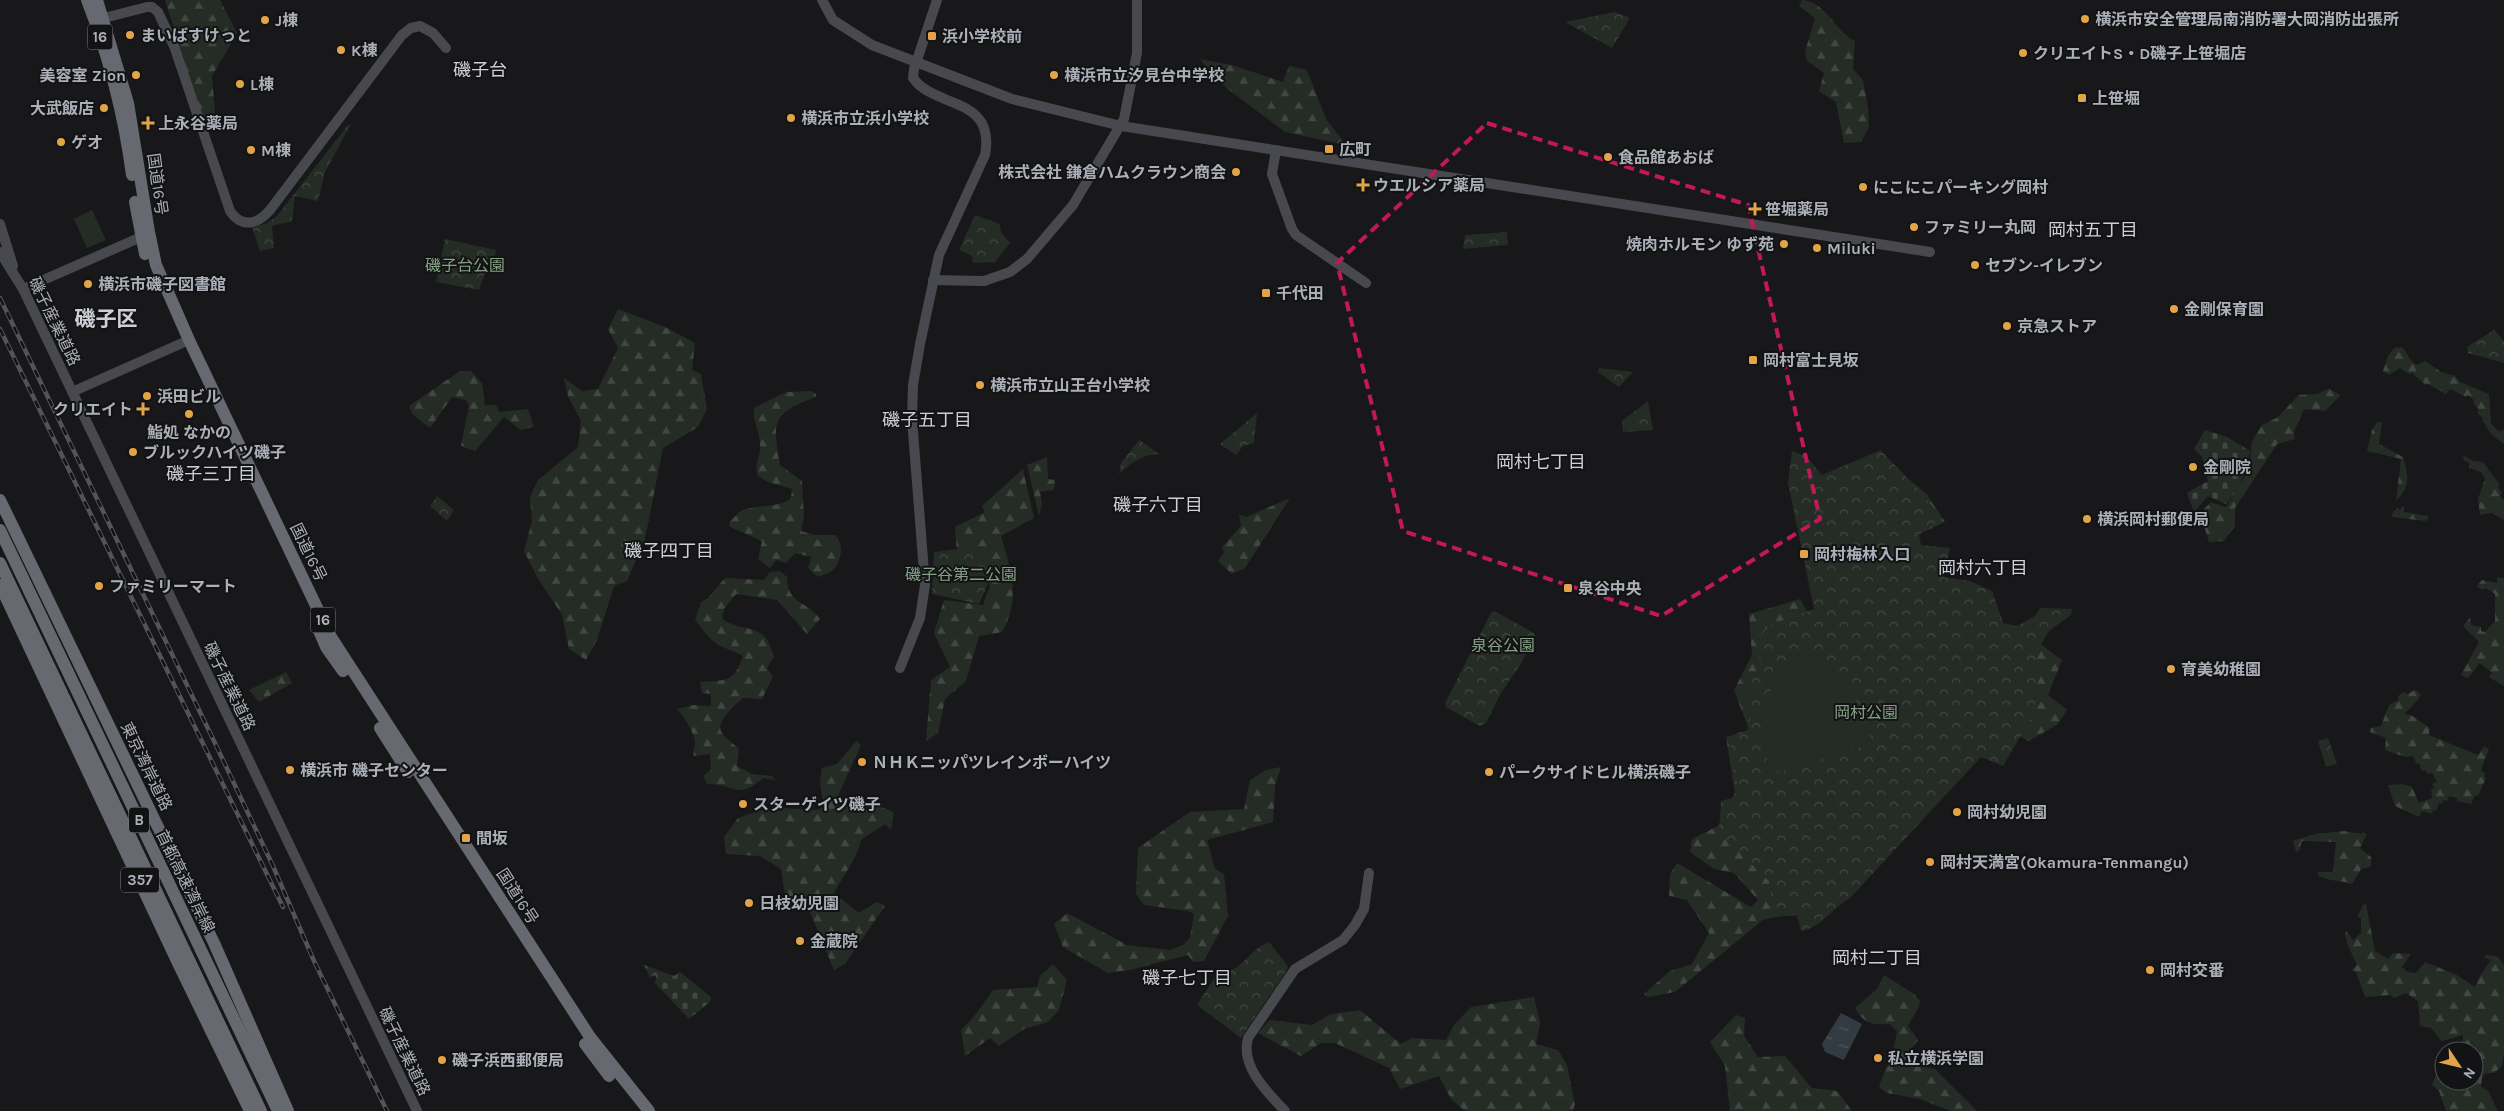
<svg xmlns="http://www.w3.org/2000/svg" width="2504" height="1111" font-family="Karla,'Noto Sans JP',sans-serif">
<defs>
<pattern id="forest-firs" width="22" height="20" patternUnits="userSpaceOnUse" patternTransform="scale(1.25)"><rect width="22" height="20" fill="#242c25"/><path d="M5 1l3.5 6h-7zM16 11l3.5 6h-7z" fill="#414843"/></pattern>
<pattern id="cemetery-stones" width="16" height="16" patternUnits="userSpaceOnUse" patternTransform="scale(1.25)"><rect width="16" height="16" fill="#242c25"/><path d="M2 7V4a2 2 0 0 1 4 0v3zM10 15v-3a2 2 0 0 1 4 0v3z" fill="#414843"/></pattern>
<pattern id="park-crowns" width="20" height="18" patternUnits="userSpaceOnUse" patternTransform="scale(1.25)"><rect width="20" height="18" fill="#242c25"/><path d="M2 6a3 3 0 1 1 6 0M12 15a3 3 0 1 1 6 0" fill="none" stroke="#414843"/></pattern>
<pattern id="water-ripples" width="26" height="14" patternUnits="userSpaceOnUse" patternTransform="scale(1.25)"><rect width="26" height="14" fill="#323b41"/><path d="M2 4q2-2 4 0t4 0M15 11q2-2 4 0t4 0" fill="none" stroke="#4d555a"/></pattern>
</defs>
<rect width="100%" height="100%" fill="#18181a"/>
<g fill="url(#forest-firs)">
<path d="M165 0H220L237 33 212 76 216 125H204Z"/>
<path d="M1802 0C1825 1 1835 31 1855 41L1853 69 1863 80 1868 108 1869 127 1861 142 1844 143 1836 102 1819 91 1824 73 1807 61 1805 52 1815 18 1799 6Z"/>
<path d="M1200 59 1235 66 1283 82 1289 66 1307 70 1326 119 1346 145 1285 132 1229 90 1212 74Z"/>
<path d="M618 309 665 327 695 343 692 370 701 374 707 409 698 427 663 448 645 539 627 581 614 586 597 640 586 660 569 649 562 615 537 577 524 551 532 521 530 497 538 480 578 447 581 421 568 396 564 378 582 391 598 389 618 348 608 329Z"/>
<path d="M2401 347C2408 351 2408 362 2417 365L2425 361 2441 372 2455 376 2460 382 2489 394 2491 423 2498 431 2504 430V444L2491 434 2482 420 2483 418 2477 413 2479 410 2473 403 2474 400 2468 395 2466 397 2450 389 2446 394 2428 384 2426 385 2412 373 2409 374 2400 368 2389 375 2383 371 2388 356 2394 348Z"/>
<path d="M460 371H471L482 383 485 405H496L499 412 528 409 534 427 521 430 504 417 475 451 461 446 469 405 466 400 452 397 430 428 413 415 409 406Z"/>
<path d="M2329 389 2341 395 2325 411 2304 409 2294 432 2295 439 2277 444 2235 508V526L2224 541 2209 542 2205 529 2196 517 2211 502 2226 507 2249 470 2252 441 2262 425 2278 417 2299 395 2317 394Z"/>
<path d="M811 391 816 394V397C772 413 772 421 780 465L802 481 804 517 801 531 814 535H835C844 544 842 561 833 570 830 573 822 575 818 577L808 568 811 557 795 553 786 563 776 560 770 568 758 559 762 541 730 527 729 522C733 519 737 514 741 511 756 504 778 509 791 498L792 489 768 482 758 476C754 462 759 462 760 449 762 435 752 422 754 408L786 392Z"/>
<path d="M2378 421 2382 423 2379 444 2403 457C2409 477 2411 486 2396 501L2401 459 2367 451 2372 430Z"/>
<path d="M1877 454 1926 493 1945 522 1890 548 1902 572 1992 591 2006 632 2036 641 2062 660 2048 695 2067 710 2058 724 2029 741 2010 732 1791 914 1763 920 1675 992 1648 997 1644 994 1670 971 1692 964 1709 933 1687 900 1669 896 1670 874 1677 863 1751 907 1758 900 1734 873 1714 869 1690 852 1692 839 1718 826 1735 794 1726 737 1749 730 1734 690 1752 655 1749 614 1800 599 1817 629Z"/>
<path d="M2463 455 2473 461 2483 462 2500 485 2498 487 2502 493 2500 496 2504 500V520L2492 513 2480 515 2478 499 2485 479 2481 472 2469 468V462L2464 461Z"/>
<path d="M1047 457 1048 479 1055 480 1054 490 1040 492 1042 504 1039 516 1027 465Z"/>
<path d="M1023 469 1034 518 1001 536C1011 569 1021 599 1002 632L979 636 966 681 945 699 938 733 926 741 931 680 950 667 934 633 944 600 983 605 990 586 976 558 957 556 955 527 985 512 982 506Z"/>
<path d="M1290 498 1245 568 1232 574 1218 561 1224 553 1222 547 1241 526 1239 514 1246 517Z"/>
<path d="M2404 506V512L2429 516 2426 521 2392 517 2393 511H2396V508L2400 510Z"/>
<path d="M780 571 787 577C787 604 806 600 820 619L807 634 777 600 736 594 724 609 722 618C731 628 752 626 763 635 768 638 771 650 774 656L767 668 773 677 762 699 743 698C736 704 716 721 721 731 724 737 734 744 739 749L737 766 752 774 772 776 775 780 763 778C737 801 736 784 707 784L703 776 711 770 710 754 694 756C692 750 696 746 695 741 693 730 684 717 677 709L694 705 711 706V694L702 693 700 682C726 680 734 683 743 656 733 650 725 649 717 644 708 638 702 628 695 620L701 602 708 598 725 578 764 580 770 572Z"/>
<path d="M2497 577 2504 578V686L2489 677 2492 673 2480 663 2468 678 2461 675 2479 642 2463 626 2470 618 2471 625 2481 627V631L2485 632 2495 621V594L2486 588 2482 590 2477 586 2482 580 2497 583Z"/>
<path d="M286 672 292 683 259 702 249 690Z"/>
<path d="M2415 690 2421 694 2418 700 2404 714 2411 715 2430 728 2429 735 2478 755 2484 746 2489 749 2481 770 2485 773 2484 777 2486 778 2478 796 2475 795 2471 804 2457 801V798L2449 796 2447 801 2443 800 2442 804 2439 803 2436 811 2433 810 2432 814 2422 811 2419 817 2395 806 2388 785 2402 784 2412 787 2419 803 2432 798 2431 790 2434 788 2432 784 2437 782 2432 773 2427 774 2426 770 2421 771 2420 764 2416 763 2413 756 2405 757 2385 750 2386 738 2370 732 2371 728 2381 726 2389 705 2399 700 2398 696 2404 692 2407 694Z"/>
<path d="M856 741 861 745 837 798 845 802V804L865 811 870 803 894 812 891 830 885 824 861 840C857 860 843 875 834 893L859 913 877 902 885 906 845 964 834 970 810 912 787 906 781 869 760 856 726 854 724 837 738 818 758 811 781 808 816 810 824 808 820 782 822 768 837 764Z"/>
<path d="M1281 767 1275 786 1273 822 1207 840 1215 869 1224 874 1228 916 1204 961 1193 962 1188 955 1130 970 1108 973 1063 947 1054 924 1067 913 1127 945 1170 950 1183 945 1190 938 1194 914 1188 911 1144 905 1136 894 1138 848 1190 812 1244 809 1250 780 1266 770Z"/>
<path d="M2344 831 2362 834 2363 832 2367 834 2360 848 2371 857V867L2361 869 2352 884C2340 880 2329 881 2318 876V872H2333L2336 842 2302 841 2299 851 2296 852 2293 841 2315 834Z"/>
<path d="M2366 904 2375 951 2388 959 2393 953 2411 954 2402 967 2408 972 2416 973 2425 962 2457 975 2475 987 2480 976 2491 960 2485 958V955L2497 956 2504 965V1053L2502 1066 2494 1073H2486L2482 1078 2481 1087 2488 1091 2498 1111H2446L2439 1091 2432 1085 2436 1074 2444 1066V1081H2474V1051H2463V1035L2442 1041 2431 1028 2420 1026 2418 1001 2406 993 2394 998 2390 995 2365 997 2356 972 2352 970 2357 965 2347 944 2345 933 2347 932 2353 940 2361 933V918L2358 916 2363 905Z"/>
<path d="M1053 964 1067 980 1059 1010 1048 1022 1024 1029 999 1046 990 1038 965 1056 961 1030 976 1014 993 990 1037 987 1040 976Z"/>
<path d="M1884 975 1914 994 1920 1001C1919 1010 1912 1017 1908 1026L1918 1040 1911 1049V1060L1919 1066 1935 1069 1977 1111H1951L1920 1099 1887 1093 1879 1087 1886 1068 1892 1058 1897 1031 1890 1024C1872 1025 1864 1024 1855 1008L1877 989Z"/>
<path d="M1534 997 1540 1023 1536 1044 1558 1050 1567 1065 1575 1104 1573 1111H1465L1451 1099 1439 1076 1400 1089 1389 1068 1335 1043H1321L1301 1056 1258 1033 1270 1020 1312 1025 1331 1014 1360 1010 1401 1044 1412 1038 1446 1040 1454 1025 1471 1007Z"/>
<path d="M1736 1015 1745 1018 1744 1036 1758 1057 1785 1056 1812 1088 1837 1091 1852 1111H1730L1725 1066 1710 1042Z"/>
</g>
<g fill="url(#cemetery-stones)">
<path d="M2205 430 2227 437 2250 451C2247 471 2240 489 2226 504L2208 496 2194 512 2187 493 2208 481 2202 457 2194 449Z"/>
<path d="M644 965 674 976 680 972 711 997V1001L689 1019 654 982 657 979 655 975 650 978Z"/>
</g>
<g fill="url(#park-crowns)">
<path d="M1615 12 1630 18 1612 48 1565 22Z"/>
<path d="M351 124 325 172 318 201 295 196 292 221 272 226 274 248 260 251 252 227 267 223 277 216 348 125Z"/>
<path d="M975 215 1000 224 1001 232 1010 243 995 262 973 263 972 256 959 250Z"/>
<path d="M1507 232 1508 245 1463 249 1465 235Z"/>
<path d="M445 239 496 250 493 264 487 267 479 290 436 282Z"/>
<path d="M2494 330 2504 341V363L2468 353 2467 347Z"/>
<path d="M1599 368 1633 372 1619 387 1598 372Z"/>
<path d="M1648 401 1653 430 1623 432 1622 421Z"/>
<path d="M1257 413 1254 443 1243 446 1236 455 1220 444Z"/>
<path d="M1139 440 1159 454C1142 454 1132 463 1119 474L1121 463Z"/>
<path d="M1881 450C1893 466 1941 506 1939 522L1931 525 1919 535 1921 545 1950 548 1943 577 1970 581 1992 591 2002 623 2017 626 2035 616 2040 608 2072 609 2071 615 2049 631 2036 653 2037 692 2033 715 2003 766 1981 757 1850 898C1832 908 1821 928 1801 931L1797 915 1773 917 1769 881 1719 833 1721 801 1732 798 1738 787 1734 773 1730 739 1748 730 1751 714 1748 694 1760 659 1756 649 1759 639 1765 630 1777 622 1814 609 1788 483 1792 451 1806 456 1822 475Z"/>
<path d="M437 496 454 510 447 521 430 506Z"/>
<path d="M966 548 983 552 994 570 979 604 932 594 934 552Z"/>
<path d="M1494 611 1534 633 1535 638 1520 665 1501 693 1486 723 1480 726 1446 707 1445 703 1491 613Z"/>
<path d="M2328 738 2337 764 2326 767 2318 741Z"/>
<path d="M1269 942 1288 966 1287 970 1241 1038 1197 1005 1217 974C1243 972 1248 950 1269 942Z"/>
</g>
<g fill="#242c25">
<path d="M92 210 106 240 87 248 74 219Z"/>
<path d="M1803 650H1816L1840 674 1873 729 1866 745 1779 772 1767 763 1761 723 1772 686 1785 667Z"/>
</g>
<path fill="url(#water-ripples)" d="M1841 1013 1862 1024 1844 1060 1825 1052 1822 1044Z"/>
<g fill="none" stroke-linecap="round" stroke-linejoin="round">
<g stroke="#47494e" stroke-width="10">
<path d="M822 0 833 20 872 45 1012 99 1121 126 1930 252"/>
<path d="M96 20 147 7H152L158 12 174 46 230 211C242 229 258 224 270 210L402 35 411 28 420 26 433 33 446 48"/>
<path d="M1276 150 1272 174 1292 229 1296 235 1366 283"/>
<path d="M0 224 13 266"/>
<path d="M0 252 23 289 417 1111"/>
<path d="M933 280 984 281 1010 272 1027 259 1073 205 1124 119 1137 53V0"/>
<path d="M23 289 141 237"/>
<path d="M72 392 189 340"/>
<path d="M900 668 920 618 925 585 912 419 913 385 920 344 939 255 985 155C996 96 935 109 913 78L914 69 937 0"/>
<path d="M1285 1111C1267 1092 1240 1066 1248 1038L1295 969 1343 940 1355 925 1364 909 1369 873"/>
</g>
<g stroke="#66696f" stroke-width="12">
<path d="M87 0C109 56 124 115 132 175"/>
<path d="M97 0 128 103 149 232 156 265 189 340 331 637 590 1037 649 1111"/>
<path d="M135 202 145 254"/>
<path d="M0 500 214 943 288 1111"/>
<path d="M0 585 177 961 250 1111"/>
<path d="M317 626 326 647 343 671"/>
<path d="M380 728 408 772"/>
<path d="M585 1044 609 1076"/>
</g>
<g stroke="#525459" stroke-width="4.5">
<g id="rail">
<path d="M0 298 214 741 273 866 314 961 387 1111"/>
<path d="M0 329 283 907"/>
</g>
</g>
<use href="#rail" stroke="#131315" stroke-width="2.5" stroke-dasharray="8" stroke-linecap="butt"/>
<g stroke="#66696f" stroke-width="12">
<path d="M0 530 278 1111"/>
<path d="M0 563 261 1111"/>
</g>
</g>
<path fill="none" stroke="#c2185b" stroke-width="4" stroke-dasharray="10 6" stroke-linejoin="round" d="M1487 123 1748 205 1820 519 1661 616 1403 531 1337 263Z"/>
<g fill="#e1a449" stroke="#131315" stroke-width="2">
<circle cx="2085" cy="19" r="5"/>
<circle cx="265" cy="20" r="5"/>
<circle cx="130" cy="35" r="5"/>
<rect x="927" y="31" width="10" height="10" rx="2.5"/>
<circle cx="341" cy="50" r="5"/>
<circle cx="2023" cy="53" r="5"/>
<circle cx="136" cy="75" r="5"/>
<circle cx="1054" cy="75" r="5"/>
<circle cx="240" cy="84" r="5"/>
<rect x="2077" y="93" width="10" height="10" rx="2.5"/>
<circle cx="104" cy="108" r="5"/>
<circle cx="791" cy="118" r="5"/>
<path d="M145.5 115.5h5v5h5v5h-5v5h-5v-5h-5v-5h5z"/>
<circle cx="61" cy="142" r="5"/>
<rect x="1324" y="144" width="10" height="10" rx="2.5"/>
<circle cx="251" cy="150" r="5"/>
<circle cx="1608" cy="157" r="5"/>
<circle cx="1236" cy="172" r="5"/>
<path d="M1360.5 177.5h5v5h5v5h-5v5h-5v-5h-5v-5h5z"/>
<circle cx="1863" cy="187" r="5"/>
<path d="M1752.5 201.5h5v5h5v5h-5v5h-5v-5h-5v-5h5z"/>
<circle cx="1914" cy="227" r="5"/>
<circle cx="1784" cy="244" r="5"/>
<circle cx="1817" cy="248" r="5"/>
<circle cx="1975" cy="265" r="5"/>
<circle cx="88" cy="284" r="5"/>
<rect x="1261" y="288" width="10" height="10" rx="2.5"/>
<circle cx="2174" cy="309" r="5"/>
<circle cx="2007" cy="326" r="5"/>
<rect x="1748" y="355" width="10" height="10" rx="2.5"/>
<circle cx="980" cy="385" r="5"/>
<circle cx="147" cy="396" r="5"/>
<path d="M140.5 401.5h5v5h5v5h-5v5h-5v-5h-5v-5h5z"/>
<circle cx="189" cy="414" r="5"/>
<circle cx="133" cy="452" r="5"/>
<circle cx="2193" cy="467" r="5"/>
<circle cx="2087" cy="519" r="5"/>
<rect x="1799" y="549" width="10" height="10" rx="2.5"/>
<circle cx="99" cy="586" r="5"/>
<rect x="1563" y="583" width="10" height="10" rx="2.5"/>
<circle cx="2171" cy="669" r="5"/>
<circle cx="862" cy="762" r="5"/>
<circle cx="290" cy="770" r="5"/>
<circle cx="1489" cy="772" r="5"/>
<circle cx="743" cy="804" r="5"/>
<circle cx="1957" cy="812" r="5"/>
<rect x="461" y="833" width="10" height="10" rx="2.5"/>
<circle cx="1930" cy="862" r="5"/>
<circle cx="749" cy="903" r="5"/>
<circle cx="800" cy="941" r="5"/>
<circle cx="2150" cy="970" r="5"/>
<circle cx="1878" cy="1058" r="5"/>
<circle cx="442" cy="1060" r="5"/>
</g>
<g text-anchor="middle" stroke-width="4" stroke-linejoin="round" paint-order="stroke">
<g fill="#131315" stroke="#7d8187" stroke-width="1">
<rect x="87.5" y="24.5" width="25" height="25" rx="4"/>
<rect x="310.5" y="607.5" width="25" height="25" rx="4"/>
<rect x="129" y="807.5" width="20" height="25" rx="4"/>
<rect x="121" y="867.5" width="38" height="25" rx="4"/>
</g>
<g font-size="15" font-weight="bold" fill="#abb0b8">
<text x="100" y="42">16</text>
<text x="323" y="625">16</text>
<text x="139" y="825">B</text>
<text x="140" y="885">357</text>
</g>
<g font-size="16" font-weight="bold" fill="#abb0b8" stroke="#131315" text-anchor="start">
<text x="2095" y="25">横浜市安全管理局南消防署大岡消防出張所</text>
<text x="275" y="26">J棟</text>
<text x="140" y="41">まいばすけっと</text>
<text x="942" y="42">浜小学校前</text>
<text x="351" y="56">K棟</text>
<text x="2033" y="59">クリエイトS・D磯子上笹堀店</text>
<text x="126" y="81" text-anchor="end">美容室 Zion</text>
<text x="1064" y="81">横浜市立汐見台中学校</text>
<text x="250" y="90">L棟</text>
<text x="2092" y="104">上笹堀</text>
<text x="94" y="114" text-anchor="end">大武飯店</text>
<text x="801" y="124">横浜市立浜小学校</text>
<text x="158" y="129">上永谷薬局</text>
<text x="71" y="148">ゲオ</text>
<text x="1339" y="155">広町</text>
<text x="261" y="156">M棟</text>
<text x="1618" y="163">食品館あおば</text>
<text x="1226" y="178" text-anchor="end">株式会社 鎌倉ハムクラウン商会</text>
<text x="1373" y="191">ウエルシア薬局</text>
<text x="1873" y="193">にこにこパーキング岡村</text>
<text x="1765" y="215">笹堀薬局</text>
<text x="1924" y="233">ファミリー丸岡</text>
<text x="1774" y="250" text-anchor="end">焼肉ホルモン ゆず苑</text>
<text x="1827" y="254">Miluki</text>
<text x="1985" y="271">セブン-イレブン</text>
<text x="98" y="290">横浜市磯子図書館</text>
<text x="1276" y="299">千代田</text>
<text x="2184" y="315">金剛保育園</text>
<text x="2017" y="332">京急ストア</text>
<text x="1763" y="366">岡村富士見坂</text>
<text x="990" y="391">横浜市立山王台小学校</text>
<text x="157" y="402">浜田ビル</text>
<text x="133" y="415" text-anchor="end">クリエイト</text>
<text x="189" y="438" text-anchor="middle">鮨処 なかの</text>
<text x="143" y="458">ブルックハイツ磯子</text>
<text x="2203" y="473">金剛院</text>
<text x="2097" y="525">横浜岡村郵便局</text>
<text x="1814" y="560">岡村梅林入口</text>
<text x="109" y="592">ファミリーマート</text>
<text x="1578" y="594">泉谷中央</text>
<text x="2181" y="675">育美幼稚園</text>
<text x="872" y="768">ＮＨＫニッパツレインボーハイツ</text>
<text x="300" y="776">横浜市 磯子センター</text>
<text x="1499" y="778">パークサイドヒル横浜磯子</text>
<text x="753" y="810">スターゲイツ磯子</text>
<text x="1967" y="818">岡村幼児園</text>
<text x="476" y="844">間坂</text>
<text x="1940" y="868">岡村天満宮(Okamura-Tenmangu)</text>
<text x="759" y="909">日枝幼児園</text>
<text x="810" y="947">金蔵院</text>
<text x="2160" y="976">岡村交番</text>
<text x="1888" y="1064">私立横浜学園</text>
<text x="452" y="1066">磯子浜西郵便局</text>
</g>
<g font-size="16" fill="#abb0b8" stroke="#131315">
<text transform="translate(158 184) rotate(82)" y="6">国道16号</text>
<text transform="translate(55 321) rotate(64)" y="6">磯子産業道路</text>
<text transform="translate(309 552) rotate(64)" y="6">国道16号</text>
<text transform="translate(230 686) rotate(64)" y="6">磯子産業道路</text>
<text transform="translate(147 766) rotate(64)" y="6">東京湾岸道路</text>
<text transform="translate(186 881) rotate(64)" y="6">首都高速湾岸線</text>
<text transform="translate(518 896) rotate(57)" y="6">国道16号</text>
<text transform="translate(405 1051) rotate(64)" y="6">磯子産業道路</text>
</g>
<g font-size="16" fill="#84a184" stroke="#131315">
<text x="465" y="271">磯子台公園</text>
<text x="961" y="580">磯子谷第二公園</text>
<text x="1503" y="651">泉谷公園</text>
<text x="1866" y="718">岡村公園</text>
</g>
<g font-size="18" fill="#cccfd5" stroke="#131315">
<text x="480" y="76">磯子台</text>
<text x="2093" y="236">岡村五丁目</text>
<text x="927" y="426">磯子五丁目</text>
<text x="1541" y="468">岡村七丁目</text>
<text x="211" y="480">磯子三丁目</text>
<text x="1158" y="511">磯子六丁目</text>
<text x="669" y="557">磯子四丁目</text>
<text x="1983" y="574">岡村六丁目</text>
<text x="1877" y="964">岡村二丁目</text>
<text x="1187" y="984">磯子七丁目</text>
</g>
<g font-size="21" font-weight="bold" fill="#cccfd5" stroke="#131315">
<text x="106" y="326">磯子区</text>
</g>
</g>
<g transform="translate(2459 1066) rotate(125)"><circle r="24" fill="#131315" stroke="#505256"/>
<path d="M0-4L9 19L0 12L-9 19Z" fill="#e1a449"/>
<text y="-8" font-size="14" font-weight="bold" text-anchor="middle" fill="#abb0b8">N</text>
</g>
</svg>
